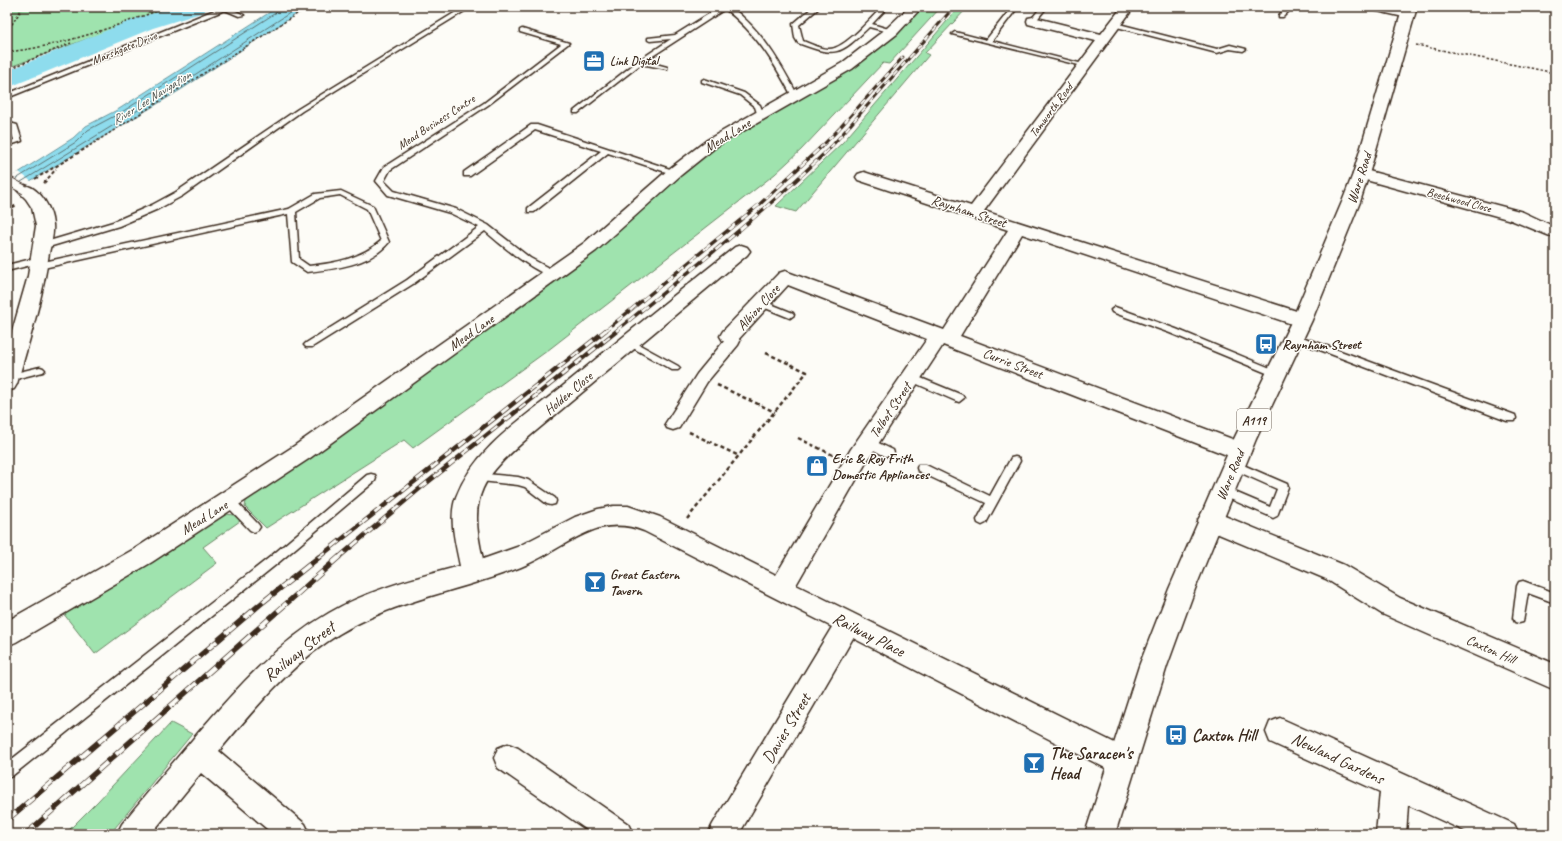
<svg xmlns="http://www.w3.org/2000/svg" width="1562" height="841" font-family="Caveat,sans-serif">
<rect width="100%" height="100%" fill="#fdfcf7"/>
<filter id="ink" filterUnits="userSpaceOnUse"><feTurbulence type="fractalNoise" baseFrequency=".025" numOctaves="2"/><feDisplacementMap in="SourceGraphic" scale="8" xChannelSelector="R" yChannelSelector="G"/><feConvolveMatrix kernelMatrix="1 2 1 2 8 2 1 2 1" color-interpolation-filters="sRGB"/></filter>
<g filter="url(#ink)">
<g fill="#9fe3ae" stroke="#6d8666">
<path d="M7 7H175L7 68Z"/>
<path d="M922 7H941L889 64 883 63 801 150 775 174 547 351 413 448 404 440 266 528 245 507 246 501 555 279 706 153 889 40Z"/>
<path d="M959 7H968L925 53 929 55 796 212 776 206 843 142Z"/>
<path d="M226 514 234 515 240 521 203 547 217 563 95 654 63 613Z"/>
<path d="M171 723 192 734 110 834H65L98 801Z"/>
</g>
<path fill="#8edced" stroke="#6d959a" d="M278 7H307L182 89 7 195V180L73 138 86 126 119 109Z"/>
<path fill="#fdfcf7" d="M19 172 32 182 14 193 7 188V179Z"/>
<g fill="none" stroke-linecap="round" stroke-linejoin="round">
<g stroke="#5c7171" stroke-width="1">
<path d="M16 179 76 142 88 130 122 112 277 12 279 7"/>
<path d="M21 182 179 85 299 7"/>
</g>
<path fill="#8edced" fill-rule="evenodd" d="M173 7H207L204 12 153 28 7 88V71L137 18Z"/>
<g stroke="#3b2a1e" stroke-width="3">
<g id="service">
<path d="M222 7H228L244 15 239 16 225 10 7 98V94Z"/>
<path d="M464 7H471L302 111 182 196 158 209 119 226 42 249 38 246 39 244 113 222 152 205 176 192 298 109Z"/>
<path d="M720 7H731C763 32 779 61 798 96L797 97 792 96C773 61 757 34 725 9L645 61 667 67V69L641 64 578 113H574V111L638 61 671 39 650 41 648 40V38L675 35Z"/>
<path d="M813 7H820L799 25 803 41C811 44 820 49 829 49 845 49 871 18 882 7H888L872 24 895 31 892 33 869 27C839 56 836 57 798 43L795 38 793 24Z"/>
<path d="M1012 7H1018L992 41 1087 65V67L952 34 955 32 986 40Z"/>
<path d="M1041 7H1047L1035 22H1031L1030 21Z"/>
<path d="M1287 7H1293L1283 17H1279V15Z"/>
<path d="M1115 23 1217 49 1230 45 1246 49 1243 51 1230 49 1217 53 1113 26 1112 25Z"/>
<path d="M522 29 569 43 488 105 390 170 384 181 394 191 456 209 488 225 530 258 556 272 557 274 556 276C543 280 496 241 485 231L413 284 312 347H306L304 345 306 343 407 280 479 227 450 213 388 195 376 181 384 167 484 103 561 44 520 32V30Z"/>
<path d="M704 79 744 93 760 105 764 115 758 116 755 107 740 95 702 82V80Z"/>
<path d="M10 123 17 125 22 141 7 146V142L14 140 9 125Z"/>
<path d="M531 125H537L679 172 675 174H672L608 153 534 212H528V208L601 151 535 130 470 176H464V172Z"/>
<path d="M341 191 373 206 389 242C371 265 334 269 307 272L292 262 288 214 39 269 35 266 39 263 289 209 315 194ZM340 195 367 209 381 241C360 259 335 263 309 266L299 259 296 212 320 198Z"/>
<path d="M40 257 44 260 43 262 7 271V265Z"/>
<path d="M761 300 793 313 794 315 790 318 758 305 757 303 758 301Z"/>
<path d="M1115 307 1176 329 1280 372 1282 374 1277 377 1274 376 1170 333 1112 312 1111 310Z"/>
<path d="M1294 334 1515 415 1516 418 1515 421H1507L1291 339 1289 337Z"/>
<path d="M629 339 678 366 680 368 678 370H672L626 344 624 342 626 340Z"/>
<path d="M40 367 43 368 45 370 43 372 7 381V375Z"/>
<path d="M911 374 962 395 964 398 959 402 956 401 908 380 906 378 908 376Z"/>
<path d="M868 438 893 450 894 453 893 456H885L864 445 863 442 864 439Z"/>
<path d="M1015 457 1019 458 1020 461 986 523 982 525 978 523 977 520 986 503 918 471 917 468 918 465H926L990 496 1011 458Z"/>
<path d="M1234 461 1287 484 1288 487 1277 516 1273 518 1269 516 1219 494 1218 491 1219 488 1223 487 1270 507 1277 489 1230 468 1229 465 1230 462Z"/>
<path d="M476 473 518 477 528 480 555 498 556 501 555 504 551 505 547 504 525 487 518 485 472 480 471 477 472 474Z"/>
<path d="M371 474 375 475 376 478 375 481 278 563 12 776 7 778V763L270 557 367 475Z"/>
<path d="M229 497 233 498 258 524 260 527 258 530 254 532 250 530 225 504 224 501 225 498Z"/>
<path d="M1523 581 1555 593V603L1528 593 1523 622 1519 623 1515 622 1513 618 1517 586 1519 582Z"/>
</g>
</g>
<g stroke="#3b2a1e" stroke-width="3">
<path id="pedestrian" d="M730 331 735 332 740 341 738 345 707 382 679 428 673 430 667 428 665 424 697 374 725 340 723 336 725 332Z"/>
</g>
<g stroke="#3b2a1e" stroke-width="3">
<g id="minor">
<path d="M909 7H922L897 34 852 69 717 146 681 175 596 251 310 458 152 562 16 642 7 646V621L136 548 294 446 584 243 669 169 707 140 842 63 887 28Z"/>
<path d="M1122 7H1134L984 211 1309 315 1311 320 1309 325 1302 327 1295 325 1022 234 960 336 1248 445 1251 451 1248 457 1240 460 1232 457 943 345 867 461 796 585 1133 752 1137 762 1133 772 1123 776 1113 772 853 638 739 834H708L713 824 832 627 644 531C629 525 615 524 599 528 572 536 548 556 521 567 456 593 386 601 327 642 285 671 252 712 219 751L305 824 310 834H273L201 773 151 834H117L122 824C147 793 173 763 198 733 237 688 277 643 329 613 370 589 416 578 460 566 456 545 448 518 456 497 476 445 529 415 569 381 624 336 679 291 735 247L741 245 747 247 750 251 747 255 531 435C483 477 467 494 483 559L517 547 575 517 598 509 613 506H628L660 517 776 575 851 449 927 339 788 285 737 341 730 343 723 341 720 336 723 331 779 273 785 271 944 330 1008 230 858 180 856 177 858 174 864 172 870 174 971 206 1096 41 1028 24 1027 21 1028 18 1033 17 1101 34Z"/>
<path d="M1371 7H1394L1412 11 1414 14 1408 18 1373 10Z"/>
<path d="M1361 169 1523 212 1555 227V238L1511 220 1355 177 1353 174 1355 171Z"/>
<path d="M25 185C41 189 52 209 53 225 54 234 51 244 49 253 43 297 29 341 17 384L14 389 7 391V349L28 276 36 226 32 208 26 199 17 190 19 187Z"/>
<path d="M1210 510 1344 565 1400 598 1555 664V690L1382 614 1326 579 1202 527 1198 520 1202 513Z"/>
<path d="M1280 718 1514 824 1519 834H1471L1408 805 1406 834H1376L1380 792 1270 742 1266 732 1270 722Z"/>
<path d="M508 744 518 748 628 824 633 834H593L498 768 494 758 498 748Z"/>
</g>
</g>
<g stroke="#3b2a1e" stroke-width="3">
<path id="primary" d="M1403 7H1417L1369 174 1360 202 1312 320 1256 439 1195 589 1167 666 1115 834H1085L1139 666 1169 589 1234 439 1292 320 1342 202 1353 174Z"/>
</g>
<g stroke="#3b2a1e" stroke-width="1.5" stroke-dasharray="2.5 2" stroke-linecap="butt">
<path d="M7 32 23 7"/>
<path d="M1416 45 1555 73"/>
<path d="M7 52C64 46 115 26 168 7"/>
<path d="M7 70 71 43"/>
<path d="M86 148 308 7"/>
</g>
<g stroke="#3b2a1e" stroke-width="2" stroke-dasharray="3.5 2.5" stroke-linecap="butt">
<path d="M35 179 88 147"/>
<path d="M44 183 56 169"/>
<path d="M7 210 17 205"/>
</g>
<g stroke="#3b2a1e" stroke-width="2.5" stroke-dasharray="4 3" stroke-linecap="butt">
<path d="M717 385 775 412"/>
<path d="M689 432 739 456"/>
<path d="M798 438 835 456"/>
<path d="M687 519 807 372 766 353"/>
</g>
<use href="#service" fill="#fdfcf7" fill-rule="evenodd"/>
<use href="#pedestrian" fill="#fdfcf7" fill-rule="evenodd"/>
<use href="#minor" fill="#fdfcf7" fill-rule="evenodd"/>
<use href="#primary" fill="#fdfcf7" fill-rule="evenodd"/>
<g stroke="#3b2a1e" stroke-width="3">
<g id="rail-far3">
<path d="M820 148 836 132 903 57"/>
<path d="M830 148 954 7"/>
</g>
</g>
<g stroke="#3b2a1e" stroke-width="3.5">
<g id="rail-far2">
<path d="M605 331 760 204 821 147"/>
<path d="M616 331C690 271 764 213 831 147"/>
</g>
</g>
<g stroke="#3b2a1e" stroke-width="4.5">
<g id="rail-far1">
<path d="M318 558 606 330"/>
<path d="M338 558 418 490 618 330"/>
</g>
</g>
<g stroke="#3b2a1e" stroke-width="5.5">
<g id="rail">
<path d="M7 820 263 602 319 557"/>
<path d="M26 834 339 557"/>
</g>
</g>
<use href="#rail-far3" stroke="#fdfcf7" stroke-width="2" stroke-dasharray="6" stroke-linecap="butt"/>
<use href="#rail-far2" stroke="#fdfcf7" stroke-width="2.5" stroke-dasharray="8" stroke-linecap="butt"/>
<use href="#rail-far1" stroke="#fdfcf7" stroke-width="3" stroke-dasharray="9" stroke-linecap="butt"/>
<use href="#rail" stroke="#fdfcf7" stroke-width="4" stroke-dasharray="12" stroke-linecap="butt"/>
<g stroke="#3b2a1e" stroke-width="10" stroke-linecap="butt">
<path id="service-bridge" d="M7 180 25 190"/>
</g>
<use href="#service-bridge" stroke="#fdfcf7" stroke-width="8"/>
</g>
</g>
<defs>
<g id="office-square" transform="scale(1.15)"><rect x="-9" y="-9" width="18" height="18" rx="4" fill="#1f6fb2" stroke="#fdfcf7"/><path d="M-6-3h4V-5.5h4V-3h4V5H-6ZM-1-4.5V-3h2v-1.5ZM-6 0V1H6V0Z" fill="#fff"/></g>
<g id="bus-square" transform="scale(1.15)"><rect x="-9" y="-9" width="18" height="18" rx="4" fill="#1f6fb2" stroke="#fdfcf7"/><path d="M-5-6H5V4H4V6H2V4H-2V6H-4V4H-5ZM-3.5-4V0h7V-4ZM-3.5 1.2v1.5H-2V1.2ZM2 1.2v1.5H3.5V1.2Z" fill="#fff"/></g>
<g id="shop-square" transform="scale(1.15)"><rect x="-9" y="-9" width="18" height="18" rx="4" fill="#1f6fb2" stroke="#fdfcf7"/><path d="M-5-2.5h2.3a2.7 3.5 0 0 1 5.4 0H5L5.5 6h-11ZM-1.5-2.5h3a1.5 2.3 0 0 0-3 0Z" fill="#fff"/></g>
<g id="bar-square" transform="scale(1.15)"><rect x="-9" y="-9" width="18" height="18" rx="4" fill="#1f6fb2" stroke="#fdfcf7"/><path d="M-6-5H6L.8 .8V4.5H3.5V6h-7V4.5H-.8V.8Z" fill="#fff"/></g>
</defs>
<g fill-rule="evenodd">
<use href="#office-square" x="594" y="61"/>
<use href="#bus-square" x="1266" y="344"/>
<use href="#shop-square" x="817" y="466"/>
<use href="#bar-square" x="595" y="582"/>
<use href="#bus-square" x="1176" y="735"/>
<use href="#bar-square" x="1034" y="763"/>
</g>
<g text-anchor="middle" stroke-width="3" stroke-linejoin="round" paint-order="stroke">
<g font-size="12" fill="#3b2a1e" stroke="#fdfcf7">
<text transform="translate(124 48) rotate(-22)" y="4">Marshgate Drive</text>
<text transform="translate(1051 110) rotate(-53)" y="4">Tamworth Road</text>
<text transform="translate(436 122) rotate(-33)" y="4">Mead Business Centre</text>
<text transform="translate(1459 200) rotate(15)" y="4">Beechwood Close</text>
</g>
<g font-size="12" font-weight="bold" fill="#3b2a1e" stroke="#fdfcf7" text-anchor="start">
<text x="610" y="65">Link Digital</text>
</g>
<g font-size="13" font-style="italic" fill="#505652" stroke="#fdfcf7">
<text transform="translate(151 97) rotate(-32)" y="5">River Lee Navigation</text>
</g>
<rect fill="#fdfcf7" stroke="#75695f" stroke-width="1" x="1237" y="409" width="34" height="22" rx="3"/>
<g font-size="13" font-weight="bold" fill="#3b2a1e">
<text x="1254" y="425">A119</text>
</g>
<g font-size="14" fill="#3b2a1e" stroke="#fdfcf7">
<text transform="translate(727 135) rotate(-32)" y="5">Mead Lane</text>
<text transform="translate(1359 178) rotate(-72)" y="5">Ware Road</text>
<text transform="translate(969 211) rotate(18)" y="5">Raynham Street</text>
<text transform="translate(758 307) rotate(-48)" y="5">Albion Close</text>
<text transform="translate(471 332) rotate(-35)" y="5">Mead Lane</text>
<text transform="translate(1013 363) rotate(21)" y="5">Currie Street</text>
<text transform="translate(568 393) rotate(-40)" y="5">Holden Close</text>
<text transform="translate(890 410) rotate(-56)" y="5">Talbot Street</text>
<text transform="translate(1230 475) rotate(-67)" y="5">Ware Road</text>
<text transform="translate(204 517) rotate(-32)" y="5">Mead Lane</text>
<text transform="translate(1491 649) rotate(24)" y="5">Caxton Hill</text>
</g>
<g font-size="14" font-weight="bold" fill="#3b2a1e" stroke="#fdfcf7" text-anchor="start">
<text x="1282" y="349">Raynham Street</text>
<text x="832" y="463">Eric &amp; Roy Frith<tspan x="832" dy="16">Domestic Appliances</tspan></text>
<text x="610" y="579">Great Eastern<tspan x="610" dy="16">Tavern</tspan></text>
</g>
<g font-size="17" fill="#3b2a1e" stroke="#fdfcf7">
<text transform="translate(869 634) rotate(27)" y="6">Railway Place</text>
<text transform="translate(299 651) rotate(-38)" y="6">Railway Street</text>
<text transform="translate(786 728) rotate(-59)" y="6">Davies Street</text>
<text transform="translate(1338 758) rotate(25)" y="6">Newland Gardens</text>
</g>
<g font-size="17" font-weight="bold" fill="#3b2a1e" stroke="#fdfcf7" text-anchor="start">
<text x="1192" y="741">Caxton Hill</text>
<text x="1050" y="759">The Saracen's<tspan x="1050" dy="20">Head</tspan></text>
</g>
</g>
<rect width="1562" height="841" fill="none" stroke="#fdfcf7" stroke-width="24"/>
<rect x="12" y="12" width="1538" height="817" fill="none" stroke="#3b2a1e" stroke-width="1.5" filter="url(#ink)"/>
</svg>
